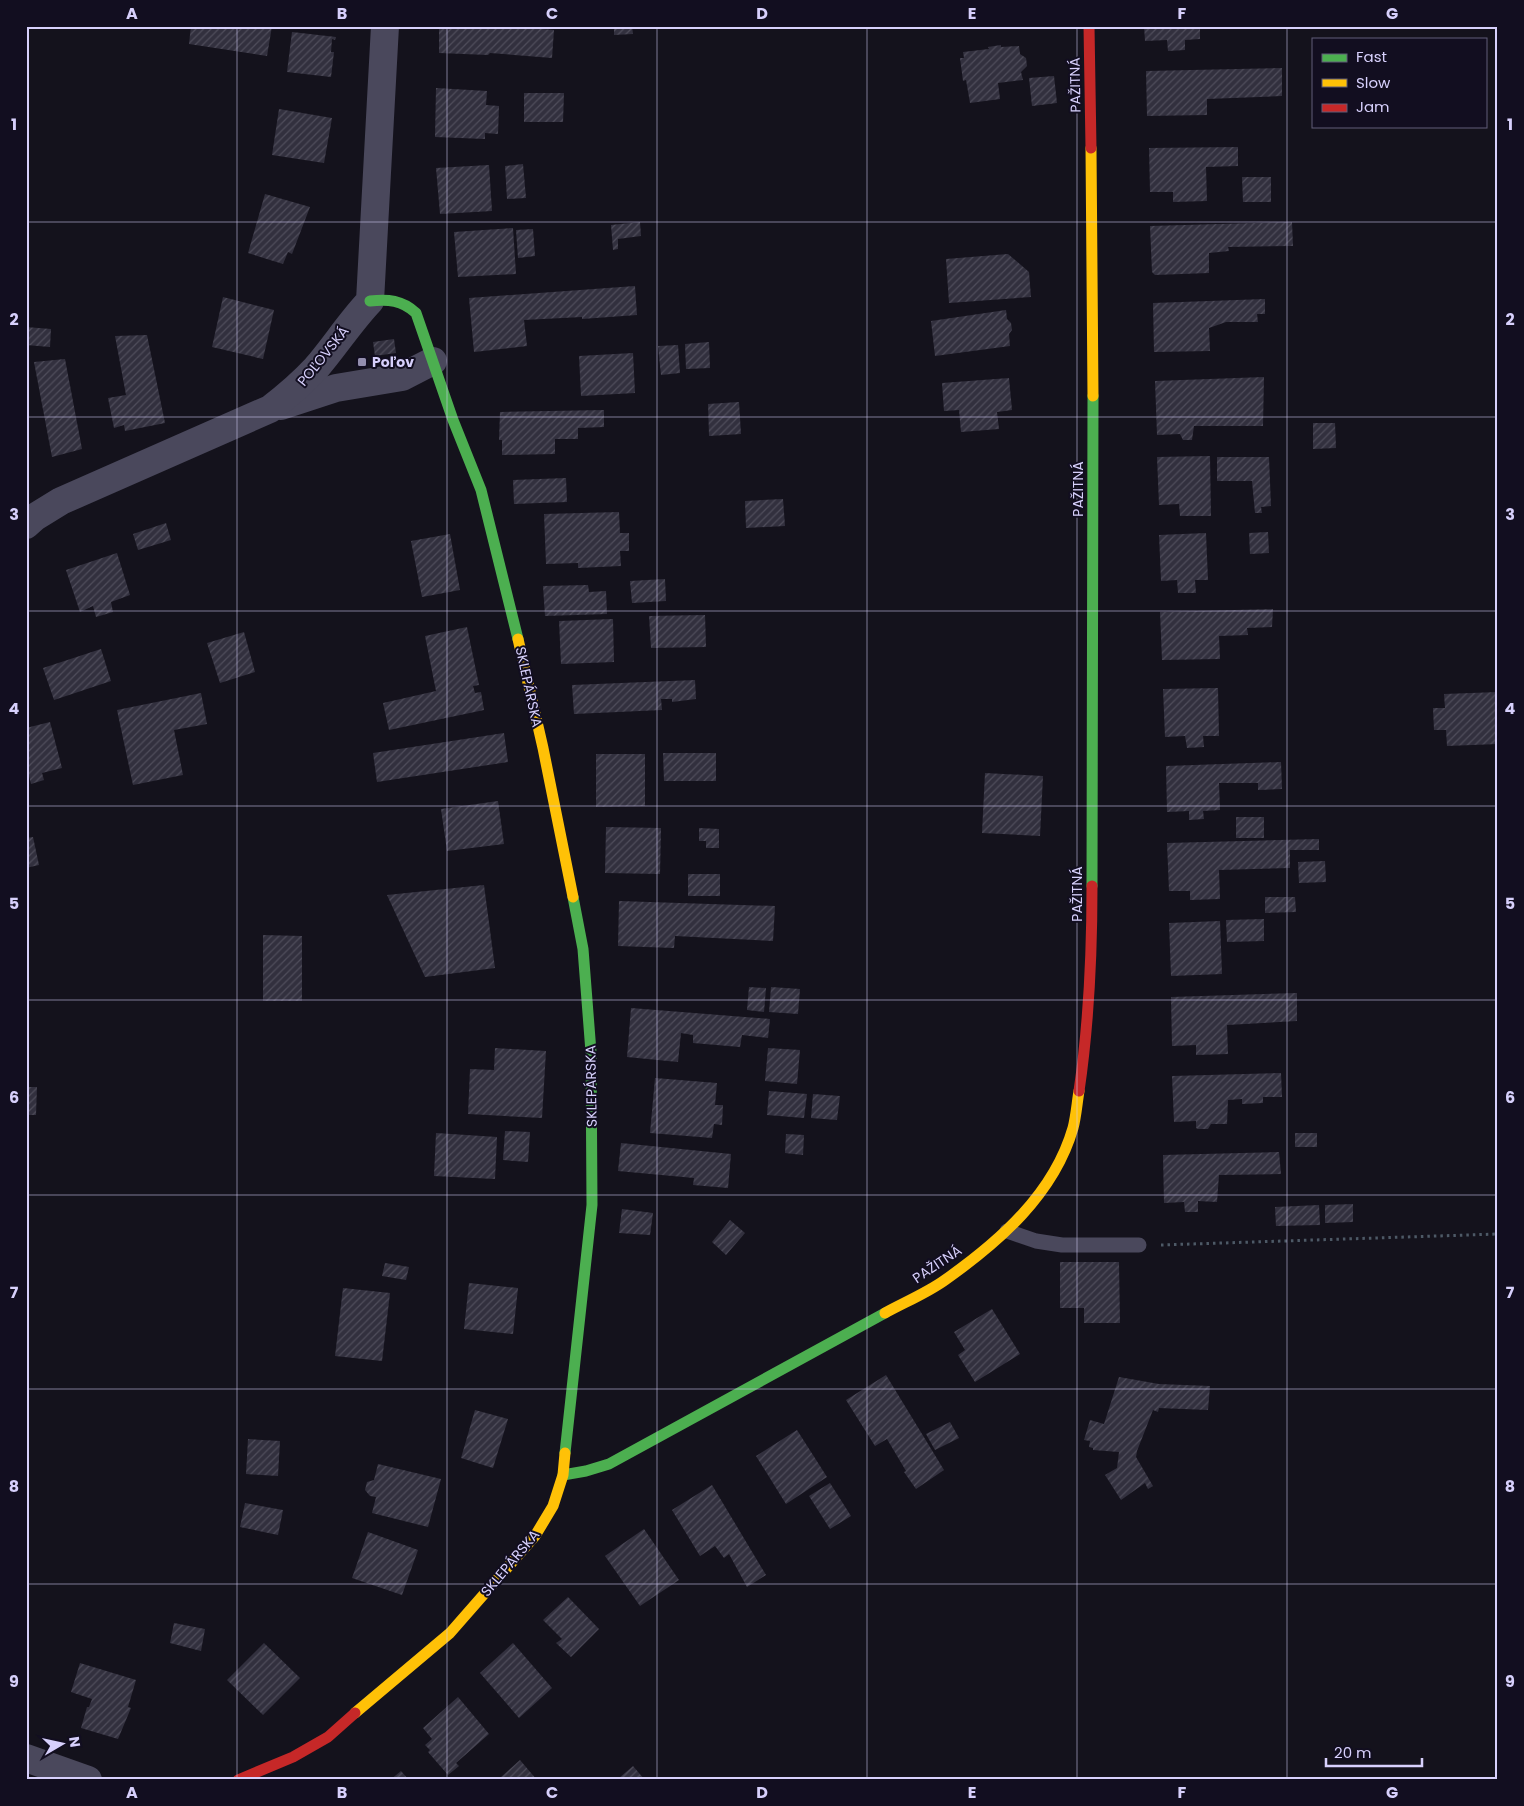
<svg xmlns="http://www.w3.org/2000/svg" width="1524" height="1806" font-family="Poppins,sans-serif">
<defs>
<pattern id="building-hatch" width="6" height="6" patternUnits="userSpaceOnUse" patternTransform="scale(1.25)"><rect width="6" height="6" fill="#32303e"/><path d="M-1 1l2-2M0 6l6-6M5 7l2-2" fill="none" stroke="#4f4d5b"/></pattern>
</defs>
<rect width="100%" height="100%" fill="#14121c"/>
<g fill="url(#building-hatch)">
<path d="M191 26H272L267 56 189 44Z"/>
<path d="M439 26H508L554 30 552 58 490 53 488 55 439 53Z"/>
<path d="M614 26H632L633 34 614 35Z"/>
<path d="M1144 26H1200V39L1185 40V50L1168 51 1167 40 1145 41Z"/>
<path d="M292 32 336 37 335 40 332 39 331 52H334L331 77 287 72Z"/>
<path d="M1001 45V47L1019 46 1020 54 1026 58 1027 66 1021 72 1023 80 998 83 1000 99 970 103 966 80 963 81 960 58H964L963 52 989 49 988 47Z"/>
<path d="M1282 68V96L1207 99V115L1147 116 1146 71Z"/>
<path d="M1054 76 1057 103 1032 106 1029 78Z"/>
<path d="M436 88 487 91 486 105 499 106 498 134 485 133V139L435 137Z"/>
<path d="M524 93H564L563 122H524Z"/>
<path d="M279 109 332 118 324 163 272 155Z"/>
<path d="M1238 147V166L1206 167 1207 201 1173 202V192H1150L1149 148Z"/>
<path d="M523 164 526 198 507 199 505 166Z"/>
<path d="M489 165 492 211 440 214 436 168Z"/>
<path d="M1242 177H1271V202H1243Z"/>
<path d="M265 194 310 207 292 254 288 252 283 264 248 253Z"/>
<path d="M640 222 641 236 618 239V249L613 250 611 225Z"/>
<path d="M1292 222 1293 246 1228 247 1229 251 1209 253V273L1155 275 1152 272 1150 226Z"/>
<path d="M513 228 516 274 458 277 454 232Z"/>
<path d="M533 229 535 256 518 258 516 230Z"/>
<path d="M1008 254 1029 272 1031 297 949 303 946 259Z"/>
<path d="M635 286 637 315 582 319V317L524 320 527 346 474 352 469 298Z"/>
<path d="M223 297 274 310 263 359 212 347Z"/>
<path d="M1265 299V314H1257L1258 322H1226L1209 328 1210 351 1154 352 1153 303Z"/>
<path d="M1006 310 1007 319 1011 323 1012 330 1009 334 1010 346 935 356 931 321Z"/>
<path d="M26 327 51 329 50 347 26 345Z"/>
<path d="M147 335 165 423 125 431 124 425 114 428 108 398 126 395 115 336Z"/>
<path d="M394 339 396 353 375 356 373 342Z"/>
<path d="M709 342 710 368 686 369 685 344Z"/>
<path d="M678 345 680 373 661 375 658 346Z"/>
<path d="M633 353 635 393 581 396 579 356Z"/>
<path d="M65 359 82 449 52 457 34 362Z"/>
<path d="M1264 377 1263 426H1194L1192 440H1183L1180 434 1157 435 1155 381Z"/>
<path d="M1009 378 1012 410 997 412 999 429 961 432 959 410 944 411 942 383Z"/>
<path d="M739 402 741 434 709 436 708 404Z"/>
<path d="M604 410V427L578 428V439H555V454L502 455V440H499L500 412Z"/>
<path d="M1313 423H1335L1336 448 1313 449Z"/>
<path d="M1210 456 1211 516H1180L1179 504 1159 505 1157 457Z"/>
<path d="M1217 457H1269L1271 506 1261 507 1262 513H1255L1252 481H1217Z"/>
<path d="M566 478 567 502 514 504 513 480Z"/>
<path d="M783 499 785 526 746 528 745 501Z"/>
<path d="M619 512 620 533H629V551H620L621 566 578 568V563L546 564 544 514Z"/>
<path d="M166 523 171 540 138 550 133 534Z"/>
<path d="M1268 532 1269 553 1250 554 1249 533Z"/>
<path d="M1206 533 1208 580H1195L1196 593H1178L1177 580 1161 581 1159 535Z"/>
<path d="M450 534 460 590 422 597 411 541Z"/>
<path d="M117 553 130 595 111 602 113 612 96 617 93 606 80 612 66 570Z"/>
<path d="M665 579 666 601 632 603 630 581Z"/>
<path d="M588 585 589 592 606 591 607 614 545 616 543 586Z"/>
<path d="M1273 609 1272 627 1247 628 1248 635 1219 636 1220 659 1162 660 1160 612Z"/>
<path d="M705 615 706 647 651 648 649 616Z"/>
<path d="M613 619 614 662 561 664 559 621Z"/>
<path d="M467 627 479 685 473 686 475 693 481 692 484 710 389 730 383 703 436 691 425 636Z"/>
<path d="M244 632 255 672 220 683 207 643Z"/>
<path d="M101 649 111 681 54 700 43 668Z"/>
<path d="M695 680 696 699 672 702V699H661L662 710 574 714 572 685Z"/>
<path d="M1218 688 1219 736H1203L1204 747 1187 748 1185 736 1165 737 1163 689Z"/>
<path d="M1498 692V744L1447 746 1446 730H1434L1433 708H1445L1444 694Z"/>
<path d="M201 693 207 724 174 730 183 775 133 785 117 710Z"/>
<path d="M50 722 62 768 42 773 44 780 31 784 29 776 26 777V728Z"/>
<path d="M504 733 508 762 377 782 373 753Z"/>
<path d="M663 753H716V781H664Z"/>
<path d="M596 754H645V806L596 807Z"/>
<path d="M1281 762 1282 789 1258 790V783H1219L1220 810 1203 811 1204 819 1189 820V811L1167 812 1166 766Z"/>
<path d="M985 773 1043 776 1040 836 982 833Z"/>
<path d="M498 801 504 844 447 851 441 809Z"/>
<rect x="1236" y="817" width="28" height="21"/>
<path d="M606 827 661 828 660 874 605 873Z"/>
<path d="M699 828 719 829V848H706V841H699Z"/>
<path d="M33 837 39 865 26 868V838Z"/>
<path d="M1319 839V850H1290V868L1219 870 1220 899 1190 900V891H1169L1167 843Z"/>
<path d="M1325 861 1326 882 1299 883 1298 862Z"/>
<rect x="688" y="874" width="32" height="22"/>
<path d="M484 885 495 968 425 977 387 895Z"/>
<path d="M1265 897H1295L1296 912 1265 913Z"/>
<path d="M619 901 775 906 773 941 675 936 674 948 618 946Z"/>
<path d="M1264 919V941L1227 942 1226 920Z"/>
<path d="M1220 921 1222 974 1171 976 1169 923Z"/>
<path d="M263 935 302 936V1001H263Z"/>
<path d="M749 987 766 988 764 1012 747 1010Z"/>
<path d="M771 987 800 989 798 1014 769 1012Z"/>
<path d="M1297 993V1021L1227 1025 1228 1054 1196 1055V1045L1172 1046 1171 997Z"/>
<path d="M631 1008 770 1019 768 1038 742 1035 740 1047 693 1043V1035L681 1033 678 1062 627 1057Z"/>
<path d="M495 1048 546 1051 542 1118 468 1114 470 1069 494 1070Z"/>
<path d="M768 1048 800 1050 797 1084 765 1081Z"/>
<path d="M1281 1073 1282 1097H1263V1103L1242 1104V1099L1228 1100 1227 1124H1211L1208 1129H1198L1196 1128V1121L1174 1122 1172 1076Z"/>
<path d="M655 1078 717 1083 715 1105H723L722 1125 714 1124 712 1138 650 1133Z"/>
<path d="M26 1087H37L36 1115H26Z"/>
<path d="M769 1091 807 1094 804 1118 767 1115Z"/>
<path d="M813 1094 840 1096 837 1120 811 1118Z"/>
<path d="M505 1131 530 1132 528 1162 503 1160Z"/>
<path d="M436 1133 497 1137 495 1179 434 1176Z"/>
<rect x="1295" y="1133" width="22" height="14"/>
<path d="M786 1134 804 1135 803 1155 785 1153Z"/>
<path d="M621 1143 731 1154 728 1188 693 1185 694 1178 618 1171Z"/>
<path d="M1279 1152 1281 1174 1219 1175 1217 1202 1198 1201V1212H1185L1184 1202 1164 1203 1163 1155Z"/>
<path d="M1353 1204V1222L1325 1223V1205Z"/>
<path d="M1319 1205 1320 1225 1276 1226 1275 1207Z"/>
<path d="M622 1209 653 1213 650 1235 619 1233Z"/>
<path d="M730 1220 745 1233 726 1255 712 1242Z"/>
<path d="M1060 1262H1119L1120 1323H1084V1308H1060Z"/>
<path d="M385 1263 409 1267 406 1280 382 1276Z"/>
<path d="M469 1283 518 1288 513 1334 464 1329Z"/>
<path d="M343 1288 390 1293 382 1361 335 1356Z"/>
<path d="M992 1309 1020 1354 975 1382 958 1355 965 1350 954 1332Z"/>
<path d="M886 1375 944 1470 916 1489 904 1472 906 1471 887 1439 875 1446 846 1400Z"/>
<path d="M1119 1377 1159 1384 1210 1386 1208 1410 1159 1408 1158 1412 1153 1410 1137 1451 1136 1457 1153 1486 1148 1489 1145 1483 1121 1500 1105 1475 1117 1468 1119 1452 1093 1450V1448L1089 1447 1090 1441 1084 1440 1090 1420 1104 1424Z"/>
<path d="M475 1410 508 1419 493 1468 461 1458Z"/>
<path d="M950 1422 959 1438 935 1450 926 1434Z"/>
<path d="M797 1430 827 1477 786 1504 756 1456Z"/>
<path d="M248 1439 280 1441 278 1476 246 1474Z"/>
<path d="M378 1464 441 1479 428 1527 372 1513 376 1497 370 1496 365 1490 367 1482 374 1480Z"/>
<path d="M830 1483 851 1516 830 1529 809 1496Z"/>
<path d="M712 1485 766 1575 747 1587 729 1554 724 1558 715 1546 700 1556 672 1510Z"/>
<path d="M245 1503 283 1510 278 1535 240 1527Z"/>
<path d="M644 1529 679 1580 640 1606 605 1556Z"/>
<path d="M368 1532 418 1550 402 1595 352 1578Z"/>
<path d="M568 1597 599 1629 571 1657 556 1643 562 1639 543 1620Z"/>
<path d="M174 1623 205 1629 201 1651 170 1643Z"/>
<path d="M264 1643 300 1678 263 1715 227 1680Z"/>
<path d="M513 1643 552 1688 519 1718 480 1673Z"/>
<path d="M80 1663 136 1680 128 1707 131 1708 118 1739 81 1728 87 1707H89L92 1699 71 1692Z"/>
<path d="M458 1697 489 1734 456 1763 459 1766 448 1775 428 1752 430 1750 425 1745 432 1739 423 1728Z"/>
<path d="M520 1760 537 1780H504L501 1777Z"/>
<path d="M633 1766 645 1780H621L619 1778Z"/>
<path d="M401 1771 409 1780H390Z"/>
</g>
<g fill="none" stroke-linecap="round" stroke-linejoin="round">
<path stroke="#4d5966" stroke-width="3" stroke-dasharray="2.5 4" stroke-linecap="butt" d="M1161 1245 1498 1234"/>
<path stroke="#4a485c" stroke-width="15" d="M1007 1231 1036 1241 1062 1245H1139"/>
<g stroke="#4a485c" stroke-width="28">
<path d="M281 406 336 388 402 377 433 361"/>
<path d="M26 525 35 517 61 501 270 409C287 396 302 383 316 368 335 346 350 322 370 301L385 26"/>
<path d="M26 1758 88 1780"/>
</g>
<g stroke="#4caf50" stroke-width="11">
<path d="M370 301C388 299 402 300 416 313L453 420 481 490 518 639"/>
<path d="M1092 886 1093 396"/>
<path d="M565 1453 592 1205 591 1052 583 949 573 897"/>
<path d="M563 1475 586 1471 609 1464 885 1313"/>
</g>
<g stroke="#ffc107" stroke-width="11">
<path d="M1091 148 1093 396"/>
<path d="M518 639 543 748 573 897"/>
<path d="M885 1313C905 1302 927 1293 945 1280 999 1242 1054 1194 1073 1128 1076 1117 1077 1103 1079 1091"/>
<path d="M355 1713 450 1633 535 1536 553 1506 563 1475 565 1453"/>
</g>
<g stroke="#c62828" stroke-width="11">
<path d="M1089 26 1091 148"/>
<path d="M1079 1091C1089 1023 1092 955 1092 886"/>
<path d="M238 1780 293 1757 328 1737 355 1713"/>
</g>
</g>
<path fill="none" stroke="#d7d0fc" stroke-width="1" stroke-opacity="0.55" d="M237 26V1780M447 26V1780M657 26V1780M867 26V1780M1077 26V1780M1287 26V1780M26 222H1498M26 417H1498M26 611H1498M26 806H1498M26 1000H1498M26 1195H1498M26 1389H1498M26 1584H1498"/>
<rect fill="#938eae" stroke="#120e20" stroke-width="2" x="357" y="357" width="10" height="10" rx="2.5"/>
<g text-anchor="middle" stroke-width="4" stroke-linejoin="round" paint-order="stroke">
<g font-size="14" fill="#d7d0fc" stroke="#120e20">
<text transform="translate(1075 85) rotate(-91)" y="5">PAŽITNÁ</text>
<text transform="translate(323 356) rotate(-51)" y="5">POĽOVSKÁ</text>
<text transform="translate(1078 489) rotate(-90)" y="5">PAŽITNÁ</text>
<text transform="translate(529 687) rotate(78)" y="5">SKLEPÁRSKA</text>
<text transform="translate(1077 894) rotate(-90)" y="5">PAŽITNÁ</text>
<text transform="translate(591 1086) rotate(-91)" y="5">SKLEPÁRSKA</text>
<text transform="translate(937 1264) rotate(-34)" y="5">PAŽITNÁ</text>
<text transform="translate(510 1563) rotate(-50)" y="5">SKLEPÁRSKA</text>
</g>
<g font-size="14" font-weight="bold" fill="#d7d0fc" stroke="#120e20" text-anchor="start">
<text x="372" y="367">Poľov</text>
</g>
</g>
<rect width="1524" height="1806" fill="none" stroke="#120e20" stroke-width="55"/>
<rect x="1312" y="38" width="175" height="90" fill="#120e20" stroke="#615c78"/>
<rect x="1322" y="54" width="25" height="8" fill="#4caf50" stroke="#615c78"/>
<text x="1356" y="62" font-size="15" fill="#d7d0fc">Fast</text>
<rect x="1322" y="79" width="25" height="8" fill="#ffc107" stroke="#615c78"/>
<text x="1356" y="88" font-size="15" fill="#d7d0fc">Slow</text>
<rect x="1322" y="104" width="25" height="8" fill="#c62828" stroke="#615c78"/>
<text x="1356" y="112" font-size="15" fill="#d7d0fc">Jam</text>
<g transform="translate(62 1744) rotate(81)" stroke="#120e20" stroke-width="4" paint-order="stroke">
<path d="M0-4L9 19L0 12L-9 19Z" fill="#d7d0fc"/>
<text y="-8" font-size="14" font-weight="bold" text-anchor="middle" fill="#d7d0fc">N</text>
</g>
<path d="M1326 1758v8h96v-8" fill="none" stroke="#d7d0fc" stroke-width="2.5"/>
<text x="1334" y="1758" font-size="15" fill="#d7d0fc" stroke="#120e20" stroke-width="4" paint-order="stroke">20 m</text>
<rect x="28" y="28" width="1468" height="1750" fill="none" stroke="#d7d0fc" stroke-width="2"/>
<g font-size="16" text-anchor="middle" font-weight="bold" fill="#d7d0fc">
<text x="132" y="19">A</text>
<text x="342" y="19">B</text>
<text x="552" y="19">C</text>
<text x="762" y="19">D</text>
<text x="972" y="19">E</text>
<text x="1182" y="19">F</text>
<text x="1392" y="19">G</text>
<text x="14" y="130">1</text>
<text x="1510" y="130">1</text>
<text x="14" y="325">2</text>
<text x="1510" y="325">2</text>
<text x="14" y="520">3</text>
<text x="1510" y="520">3</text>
<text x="14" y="714">4</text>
<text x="1510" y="714">4</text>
<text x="14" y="909">5</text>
<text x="1510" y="909">5</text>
<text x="14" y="1103">6</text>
<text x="1510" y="1103">6</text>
<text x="14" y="1298">7</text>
<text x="1510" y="1298">7</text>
<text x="14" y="1492">8</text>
<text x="1510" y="1492">8</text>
<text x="14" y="1687">9</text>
<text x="1510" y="1687">9</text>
<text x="132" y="1798">A</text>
<text x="342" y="1798">B</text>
<text x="552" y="1798">C</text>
<text x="762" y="1798">D</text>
<text x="972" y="1798">E</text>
<text x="1182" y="1798">F</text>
<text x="1392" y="1798">G</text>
</g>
</svg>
